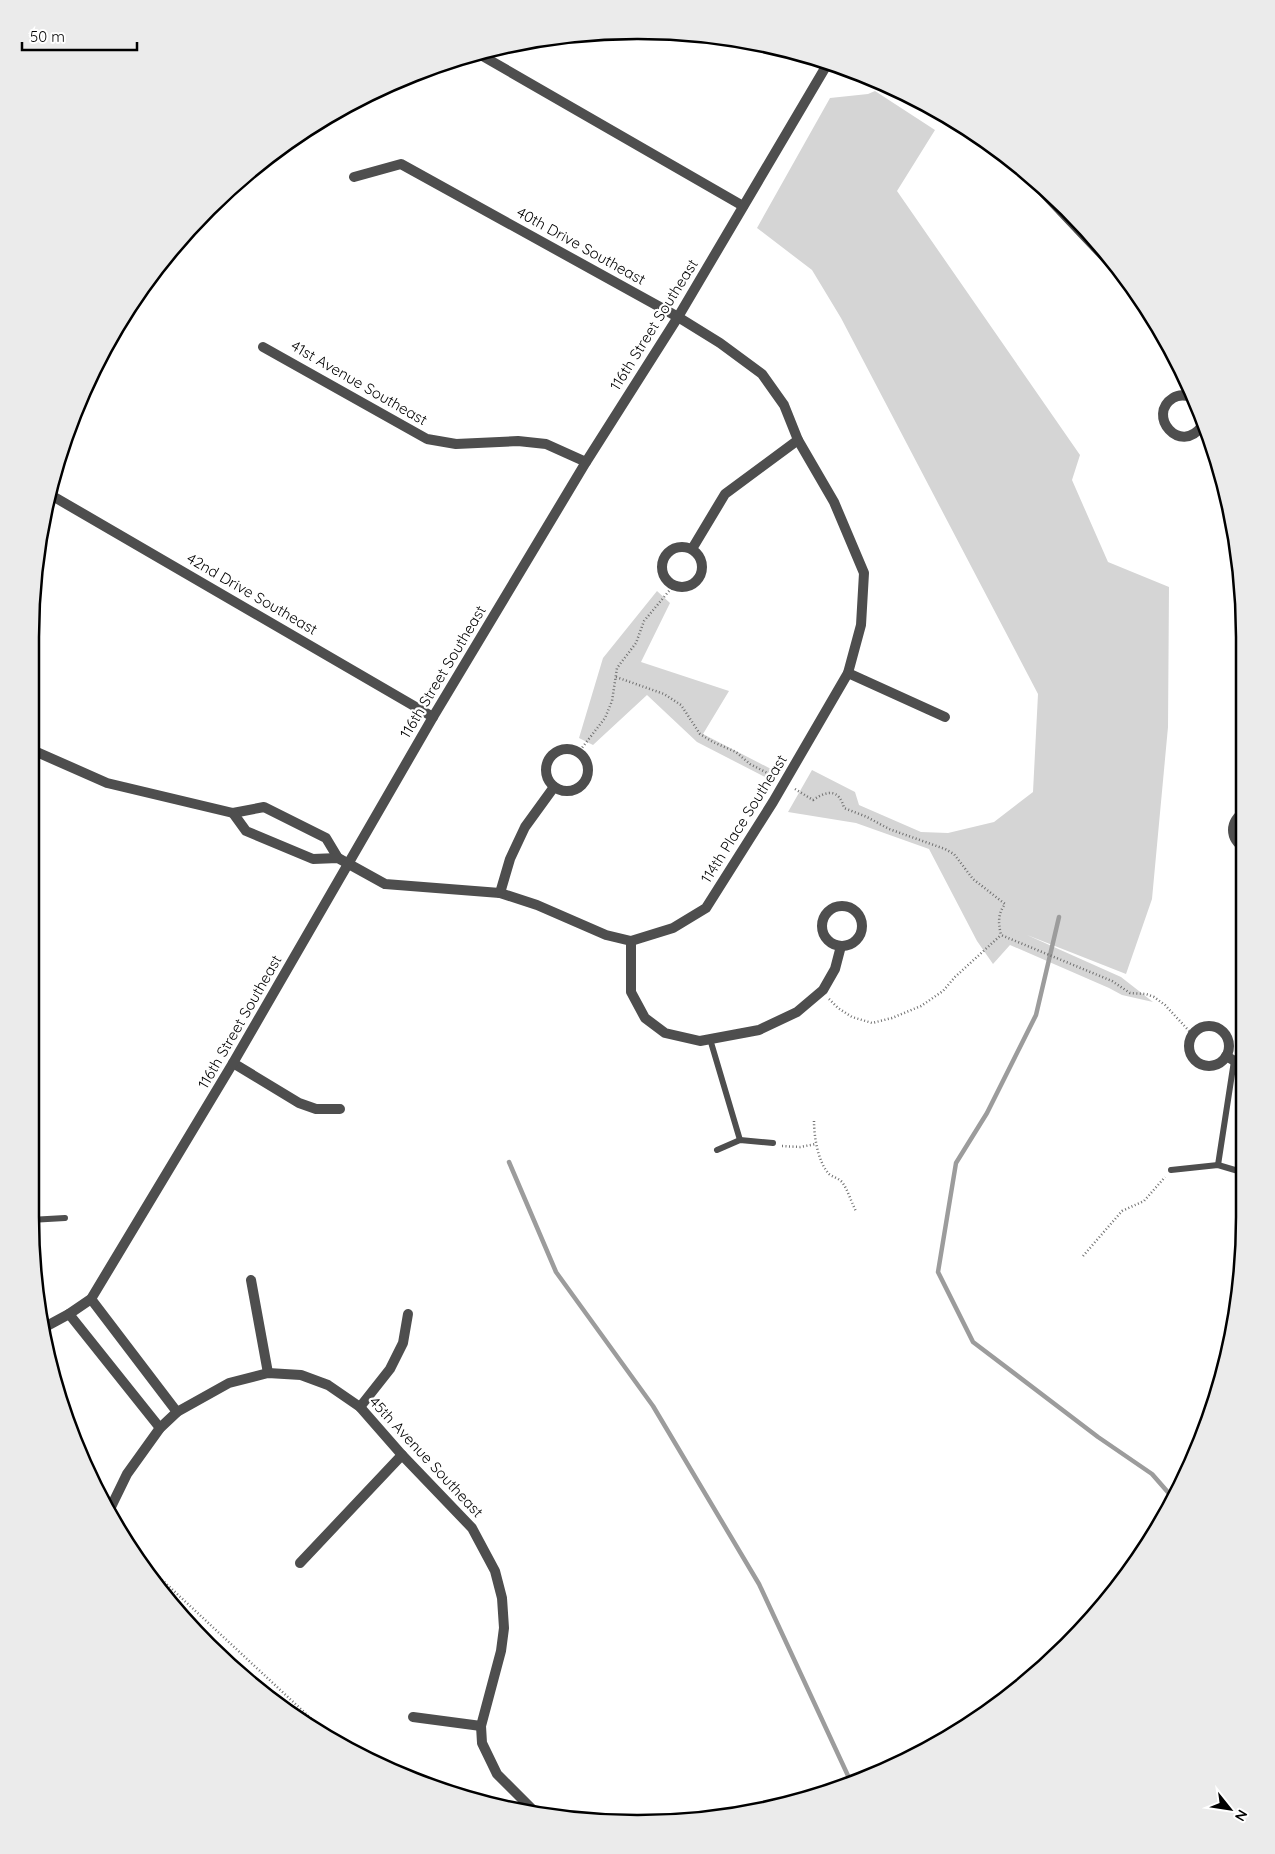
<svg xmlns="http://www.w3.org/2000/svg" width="1275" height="1854" font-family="Quicksand,sans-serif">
<rect width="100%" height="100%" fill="#fff"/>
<g fill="#d5d5d5">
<path d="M875 91 935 130 897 191 1080 455 1072 480 1108 562 1169 587 1168 727 1152 899 1126 974 1027 935 1121 977 1153 1002 1122 995 1109 988 1010 945 993 964 977 941 929 849 856 823 788 812 812 770 855 792 859 805 921 832 948 833 994 822 1033 792 1038 694 841 318 812 270 757 228 830 98 868 94Z"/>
<path d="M657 591 670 603 641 662 729 691 703 734 771 769 765 777 697 742 647 695 593 745 579 738 603 658Z"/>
</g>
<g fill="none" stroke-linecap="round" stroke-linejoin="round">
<g stroke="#9c9c9c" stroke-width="4.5">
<path d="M1059 917 1036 1015 987 1113 956 1163 938 1272 973 1342 1098 1437 1152 1474 1173 1498"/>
<path d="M509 1162 556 1272 653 1406 759 1584 850 1780"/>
</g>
<g stroke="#707070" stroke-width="2.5" stroke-dasharray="1 2.5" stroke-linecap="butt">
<path d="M616 677 664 694 681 705 700 734 713 742 736 752 750 764 773 776"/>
<path d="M578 753 605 718 612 701 617 668 636 643 644 621 674 585"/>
<path d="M795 789 813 800C828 790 839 789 844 808L867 817 889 829 945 849 954 854 973 879 1005 904C998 914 998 922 1001 935L1112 981 1130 993 1146 994 1154 997 1165 1005 1192 1034"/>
<path d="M829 999 838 1008 852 1017 872 1023 892 1018 921 1006 943 991 955 977 1001 935"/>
<path d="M814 1121C814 1137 818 1162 829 1174 833 1177 838 1178 842 1182 848 1190 851 1202 856 1211"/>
<path d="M782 1146 800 1147 816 1144"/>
<path d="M1083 1256 1122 1211 1144 1201 1165 1177"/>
<path d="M131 1551 333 1739"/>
</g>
<g stroke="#4e4e4e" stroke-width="6">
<path d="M710 1039 740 1140"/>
<path d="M717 1150 740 1140 773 1143"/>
<path d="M1218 1165 1234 1061"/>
<path d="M1171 1170 1218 1165 1245 1173"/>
<path d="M30 1220 65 1218"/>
</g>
<g stroke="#4e4e4e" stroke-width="10">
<path d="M479 54 743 206"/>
<path d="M936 112 989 144"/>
<path d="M1028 176 1129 283"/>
<path d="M354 177 401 164 678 317 720 343 762 374 784 405 798 440 834 502 864 573 861 625 848 673 773 802 706 908 673 928 631 941"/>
<path d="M263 347 427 439 456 444 518 441 546 444 586 462"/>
<path d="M1192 397C1185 395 1179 394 1173 398 1146 415 1180 456 1202 426"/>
<path d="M56 498 433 717"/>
<circle cx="682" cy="567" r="20"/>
<path d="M692 549 725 494 798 440"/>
<path d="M848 673 945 717"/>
<circle cx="567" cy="770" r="21"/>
<path d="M30 749 107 783 233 813 264 807 326 838 338 858"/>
<path d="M1245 812C1229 820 1229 840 1245 848"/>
<path d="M233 813 246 831 313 859 338 858 385 884 500 893 537 905 606 935 631 941"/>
<path d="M500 893 510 859 525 827 554 787"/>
<circle cx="842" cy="926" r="20"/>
<path d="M631 941V992L645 1018 665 1033 700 1041 759 1030 797 1012 823 990 835 969 841 946"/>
<circle cx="1209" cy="1046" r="20"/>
<path d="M1226 1056 1245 1067"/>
<path d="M233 1063 299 1103 316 1109H340"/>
<path d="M251 1280 268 1373"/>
<path d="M91 1299 177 1412"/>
<path d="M69 1314 160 1428"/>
<path d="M360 1407 390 1369 403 1343 408 1314"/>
<path d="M109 1511 127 1474 160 1428 177 1412 229 1383 268 1373 301 1375 328 1385 360 1407 402 1455 472 1528 495 1571 502 1598 504 1628 501 1651 481 1726 482 1743 497 1774 535 1812"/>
<path d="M300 1563 402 1455"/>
<path d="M413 1717 481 1726"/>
</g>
<path stroke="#4e4e4e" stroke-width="10" d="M45 1327 69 1314 91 1299 233 1063 433 717 586 462 678 317 828 63"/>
</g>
<g text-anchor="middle" stroke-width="4.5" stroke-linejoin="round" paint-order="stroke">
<g font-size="15" fill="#000" stroke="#fff">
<text transform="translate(581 246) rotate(29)" y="5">40th Drive Southeast</text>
<text transform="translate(654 325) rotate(-58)" y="5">116th Street Southeast</text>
<text transform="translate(359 383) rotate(30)" y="5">41st Avenue Southeast</text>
<text transform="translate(252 594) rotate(30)" y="5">42nd Drive Southeast</text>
<text transform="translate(443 672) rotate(-59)" y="5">116th Street Southeast</text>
<text transform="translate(744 819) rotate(-58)" y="5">114th Place Southeast</text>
<text transform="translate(240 1022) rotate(-60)" y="5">116th Street Southeast</text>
<text transform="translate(426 1457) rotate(47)" y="5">45th Avenue Southeast</text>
</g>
</g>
<path d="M0 0H1275V1854H0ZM637 39H638A598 598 0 0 1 1236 637V1217A598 598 0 0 1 638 1815H637A598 598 0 0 1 39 1217V637A598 598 0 0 1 637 39Z" fill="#ebebeb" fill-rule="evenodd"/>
<path fill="none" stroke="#000" stroke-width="2.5" d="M637 39H638A598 598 0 0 1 1236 637V1217A598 598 0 0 1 638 1815H637A598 598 0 0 1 39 1217V637A598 598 0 0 1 637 39Z"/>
<g transform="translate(1230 1809) rotate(120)" stroke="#ffffff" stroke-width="4" paint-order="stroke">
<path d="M0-4L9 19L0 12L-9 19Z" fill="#000000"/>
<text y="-8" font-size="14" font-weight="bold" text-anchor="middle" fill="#000000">N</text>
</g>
<path d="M22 42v8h115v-8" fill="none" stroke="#000000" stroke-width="2.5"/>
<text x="30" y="42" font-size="15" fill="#000000" stroke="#ffffff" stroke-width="4" paint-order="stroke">50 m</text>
</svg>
